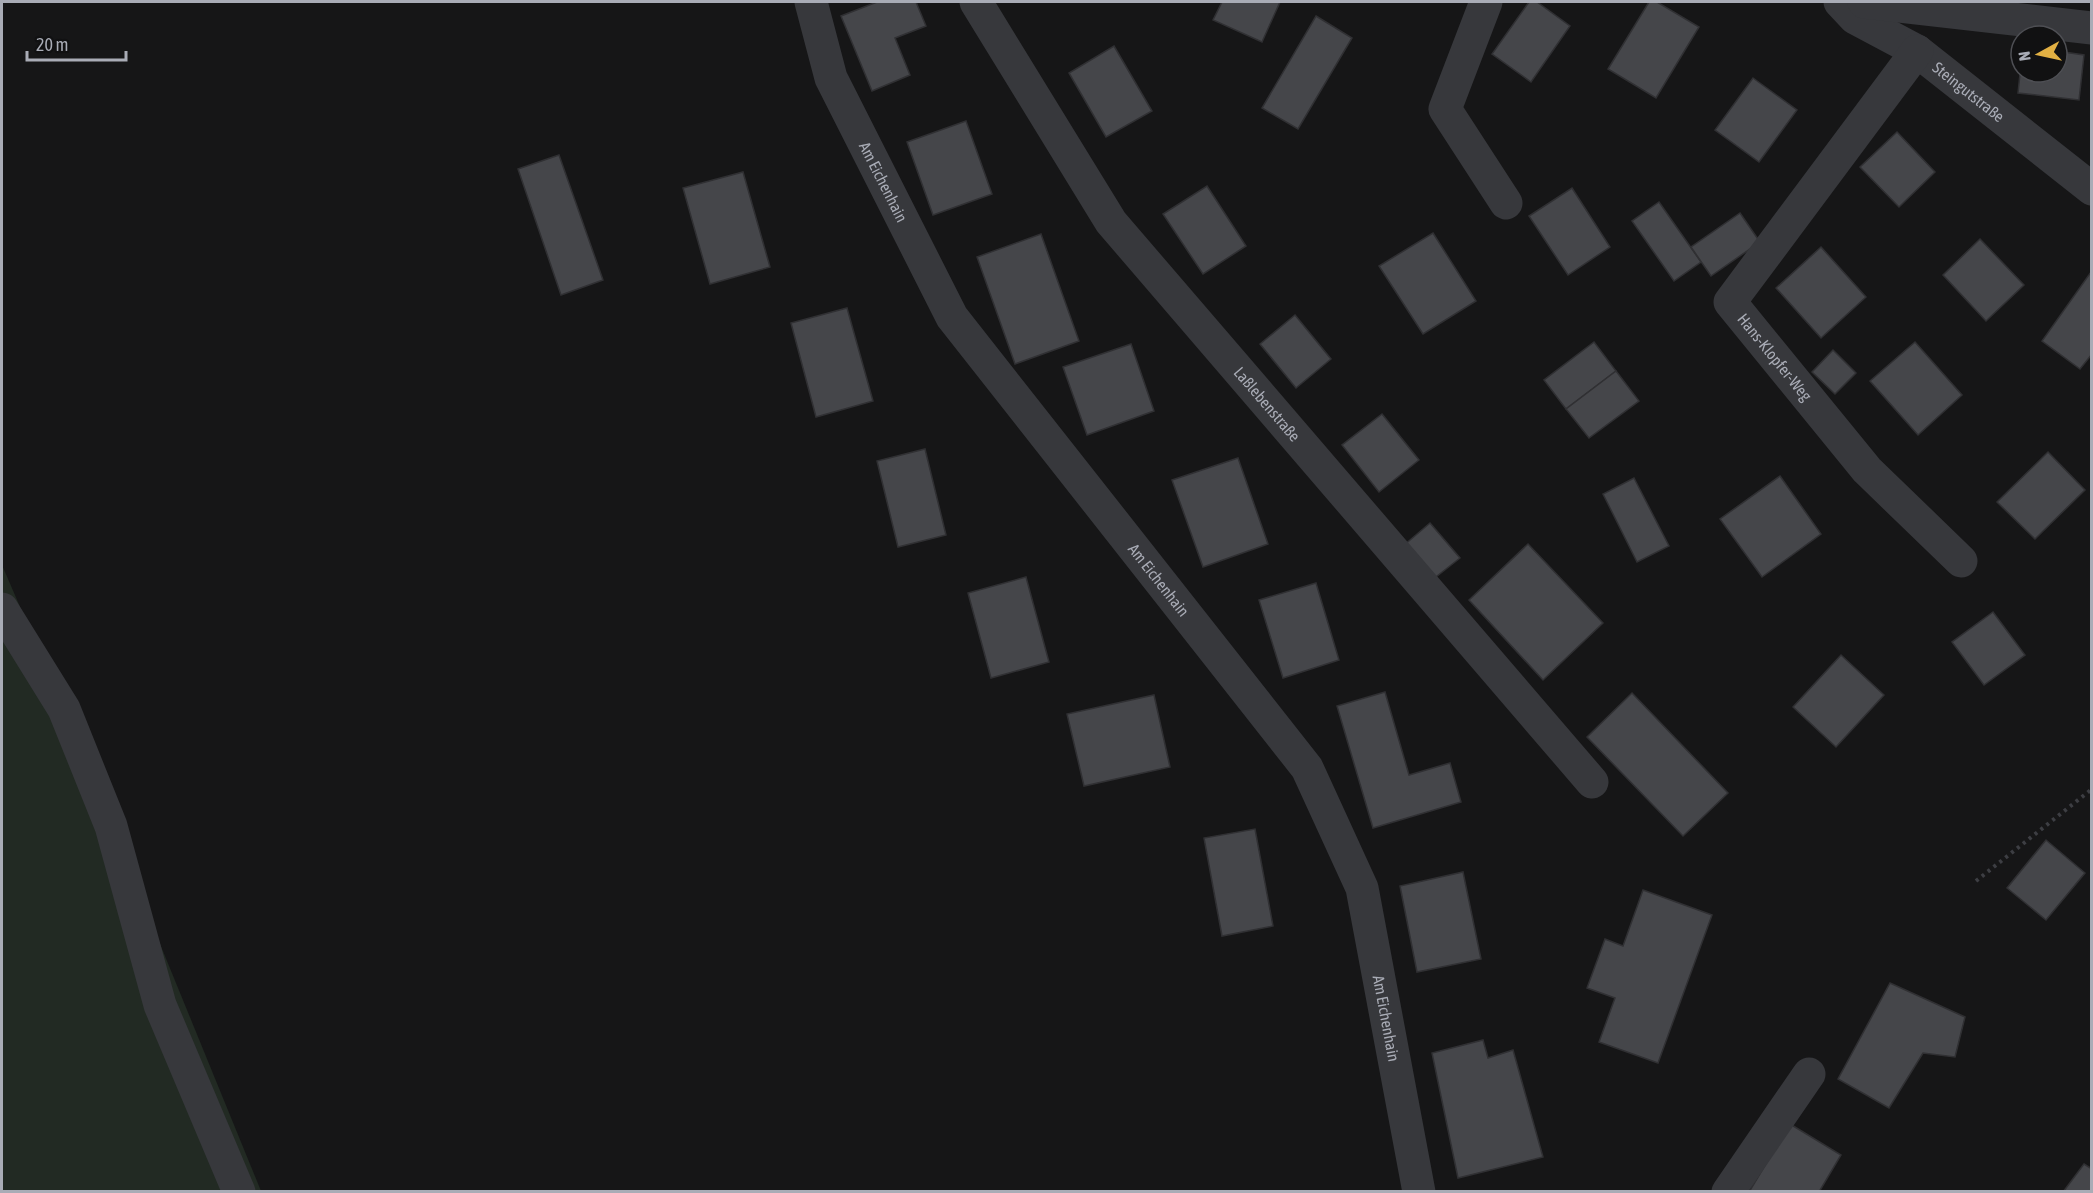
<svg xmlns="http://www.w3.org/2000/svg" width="2093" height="1193" font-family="'Asap Condensed',sans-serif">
<rect width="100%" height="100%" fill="#161617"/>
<path fill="#222a23" d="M2 565 64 709 261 1191H2Z"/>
<g fill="#45464a" stroke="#303033" stroke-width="1.5">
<path d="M877 2H916L926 26 895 38 910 75 872 91 841 16Z"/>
<path d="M1222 2H1280L1262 42 1213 20Z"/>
<path d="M1529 2H1537L1570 26 1531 82 1492 54Z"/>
<path d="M1649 2H1657L1699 27 1656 98 1608 69Z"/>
<path d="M1316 16 1352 38 1298 129 1262 108Z"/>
<path d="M1114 46 1152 111 1106 137 1069 73Z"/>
<path d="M2057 51 2084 55 2079 100 2018 93 2021 64V72H2057Z"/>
<path d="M1753 78 1797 110 1759 162 1715 130Z"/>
<path d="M966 121 992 194 933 215 907 142Z"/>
<path d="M1897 132 1935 172 1899 207 1860 167Z"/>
<path d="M559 155 603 280 561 295 518 169Z"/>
<path d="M743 172 770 267 710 284 683 188Z"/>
<path d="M1207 186 1246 246 1203 274 1163 214Z"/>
<path d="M1572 188 1610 247 1568 275 1529 216Z"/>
<path d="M1659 202 1701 262 1674 281 1632 221Z"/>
<path d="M1740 213 1760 242 1711 276 1691 247Z"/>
<path d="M1433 233 1476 301 1423 334 1379 266Z"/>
<path d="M1041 234 1079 341 1015 364 977 257Z"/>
<path d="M1980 239 2024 285 1986 321 1943 275Z"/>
<path d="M1821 247 1866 297 1821 338 1776 288Z"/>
<path d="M2091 272 2092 354 2080 369 2042 341Z"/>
<path d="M847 308 873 401 816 417 791 323Z"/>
<path d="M1295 315 1331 359 1296 388 1260 344Z"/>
<path d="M1594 342 1616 371 1566 409 1544 380Z"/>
<path d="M1915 342 1962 395 1918 435 1870 381Z"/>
<path d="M1131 344 1154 411 1087 435 1063 367Z"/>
<path d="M1833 350 1856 373 1835 394 1812 372Z"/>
<path d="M1616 371 1639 401 1589 438 1566 409Z"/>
<path d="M1382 414 1419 460 1379 492 1342 445Z"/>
<path d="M925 449 946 535 898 547 877 461Z"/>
<path d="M2048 452 2085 490 2035 539 1997 502Z"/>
<path d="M1238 458 1268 544 1203 567 1172 480Z"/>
<path d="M1780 476 1821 534 1762 577 1720 519Z"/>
<path d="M1634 478 1669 546 1637 562 1603 494Z"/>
<path d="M1430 523 1460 558 1432 580 1403 546Z"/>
<path d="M1528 544 1603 623 1543 680 1469 600Z"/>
<path d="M1026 577 1049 662 991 678 968 593Z"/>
<path d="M1316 583 1339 660 1283 678 1259 600Z"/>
<path d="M1993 612 2025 655 1984 685 1952 642Z"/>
<path d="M1841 655 1884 695 1836 747 1793 707Z"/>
<path d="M1385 692 1409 775 1450 763 1461 802 1373 828 1337 706Z"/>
<path d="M1632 693 1728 793 1683 836 1587 737Z"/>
<path d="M1154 695 1170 767 1084 786 1067 714Z"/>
<path d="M1255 829 1273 926 1222 936 1204 838Z"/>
<path d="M2046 840 2085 873 2046 920 2007 888Z"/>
<path d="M1463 872 1481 959 1417 972 1400 886Z"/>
<path d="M1643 890 1712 915 1658 1063 1599 1042 1615 998 1587 988 1605 939 1623 946Z"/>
<path d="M1890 983 1965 1017 1955 1057 1923 1053 1889 1108 1838 1079Z"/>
<path d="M1483 1040 1488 1058 1513 1050 1543 1157 1458 1178 1432 1053Z"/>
<path d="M1790 1124 1841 1155 1819 1192H1749Z"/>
<path d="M2084 1164 2092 1169V1192H2063Z"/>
</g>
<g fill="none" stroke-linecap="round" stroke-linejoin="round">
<path stroke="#3d3e43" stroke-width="4" stroke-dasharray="3 4.5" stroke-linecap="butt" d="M1976 881 2092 789"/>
<g stroke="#37383c" stroke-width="33">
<path id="s1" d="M811 2 831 78 952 317 1307 768 1362 888 1419 1192"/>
<path id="s2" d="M976 2 1111 222 1592 782"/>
<path d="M1486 2 1445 109 1506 203"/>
<path id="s3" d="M1840 2 1855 18 1917 51 2092 189"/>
<path d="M1864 2 2092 28"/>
<path id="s4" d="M1917 51 1730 302 1867 470 1961 561"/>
<path d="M2 609 64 709 111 826 160 1005 239 1192"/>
<path d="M1728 1192 1809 1074"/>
</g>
</g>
<g text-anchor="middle" stroke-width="5" stroke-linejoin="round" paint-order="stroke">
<g font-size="16" fill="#a9acb6" stroke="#111112">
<text dy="6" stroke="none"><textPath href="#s3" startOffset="158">Steingutstraße</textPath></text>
<text dy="6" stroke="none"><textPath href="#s1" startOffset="195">Am Eichenhain</textPath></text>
<text dy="6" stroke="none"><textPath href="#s4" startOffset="384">Hans-Klopfer-Weg</textPath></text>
<text dy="6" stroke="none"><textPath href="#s2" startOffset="498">Laßlebenstraße</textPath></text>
<text dy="6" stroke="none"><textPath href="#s1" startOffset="681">Am Eichenhain</textPath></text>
<text dy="6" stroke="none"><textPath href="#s1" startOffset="1185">Am Eichenhain</textPath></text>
</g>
</g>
<rect width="2093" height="1193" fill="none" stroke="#a9acb6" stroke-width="6"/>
<g transform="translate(2039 54) rotate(262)"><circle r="28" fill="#111112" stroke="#4e4f54" stroke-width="1.5"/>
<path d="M0-4.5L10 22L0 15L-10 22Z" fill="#e2b043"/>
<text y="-9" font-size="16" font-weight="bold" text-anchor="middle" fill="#a9acb6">N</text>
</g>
<path d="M27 51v9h99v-9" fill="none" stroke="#a9acb6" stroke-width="3"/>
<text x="36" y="51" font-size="18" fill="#a9acb6" stroke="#111112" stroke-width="4.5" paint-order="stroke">20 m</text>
</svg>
